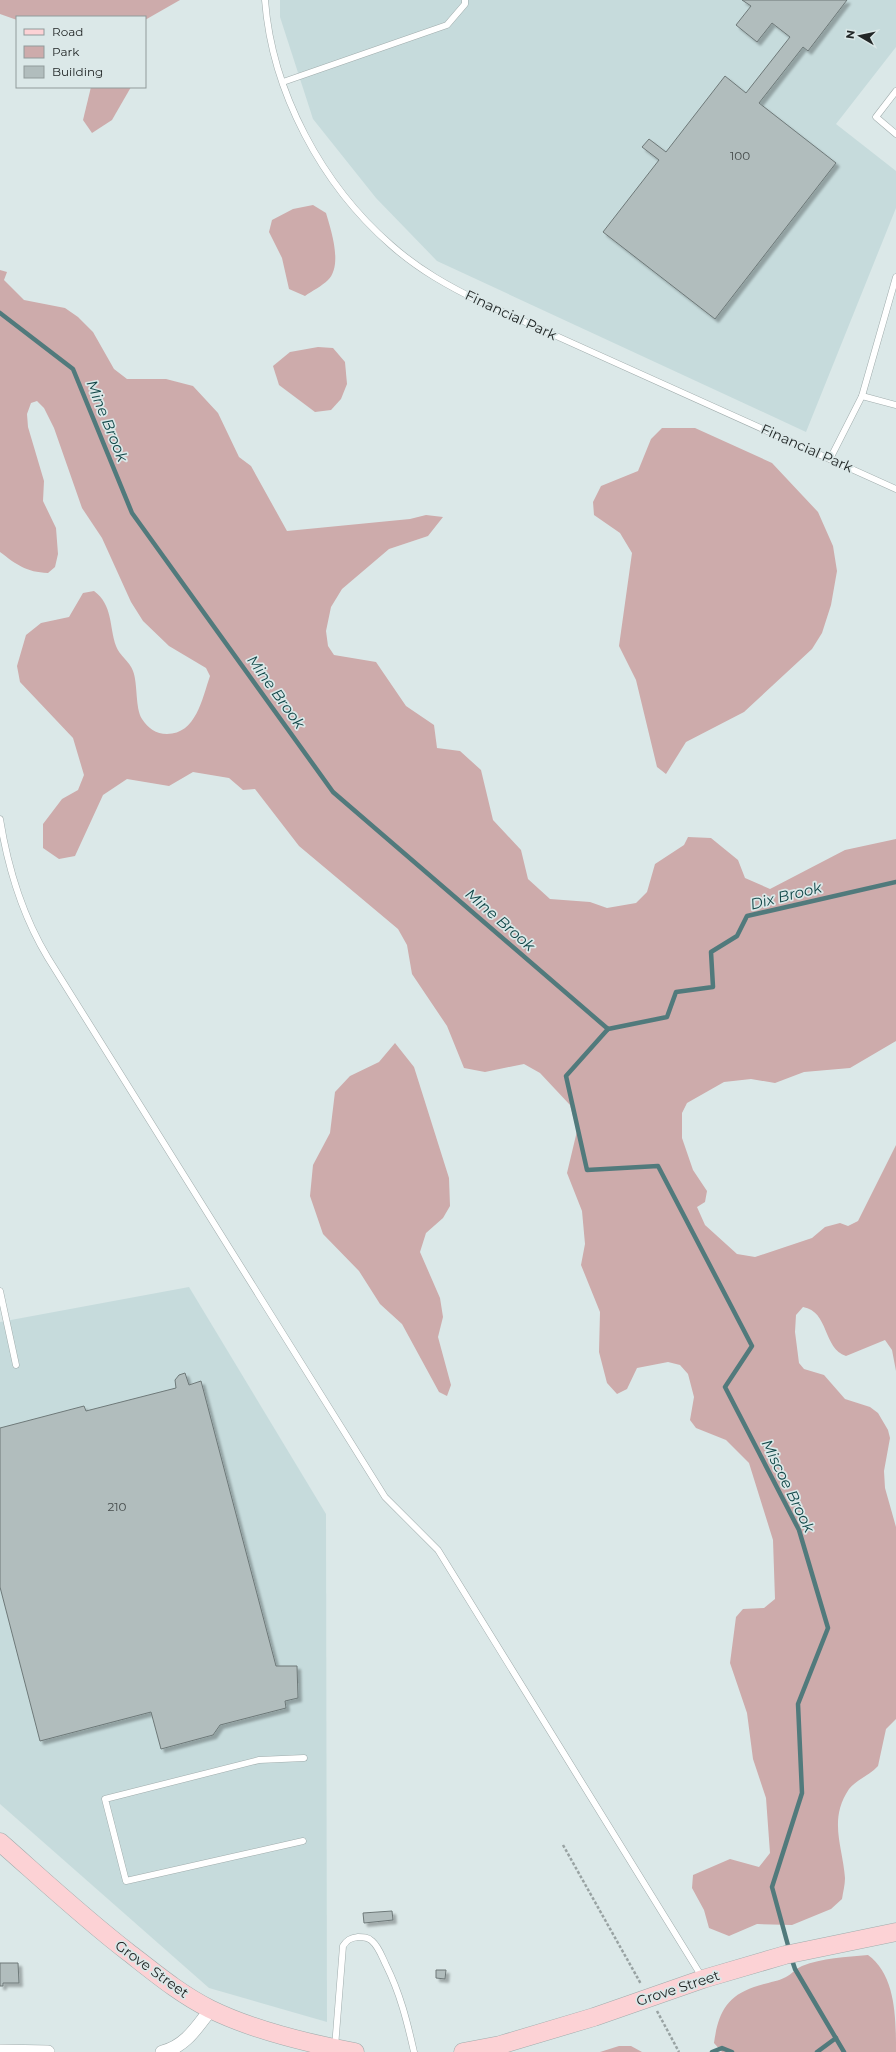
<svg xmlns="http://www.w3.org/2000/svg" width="896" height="2052" font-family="Montserrat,sans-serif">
<defs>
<filter id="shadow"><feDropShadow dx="3.5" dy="3.5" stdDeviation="1" flood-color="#0004"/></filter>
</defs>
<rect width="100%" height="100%" fill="#dbe8e8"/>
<g fill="#c6dbdc">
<path d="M280 0H896V47L836 124 896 171V208L806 432 437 261 376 198 313 119 280 17Z"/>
<path d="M189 1287 326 1514 327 2022 209 1988 0 1804V1322Z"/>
</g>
<g fill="#cdabab">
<path d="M0 0H180L145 20V17H17V20L0 14Z"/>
<path d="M91 87H131L112 120 92 133 83 120Z"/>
<path d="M313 205 326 213C331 230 343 265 328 280 322 286 312 291 305 296L289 289 282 258 269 232 272 220 293 209Z"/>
<path d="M0 270 7 272 4 280 24 300 65 308 78 317 93 332 114 369 127 379H166L193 386 218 413 239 457 251 466 287 531 410 519 426 515 443 517 428 536 389 549 342 589 331 607 326 631 328 646 334 655 376 662 406 706 434 725 437 748 460 751 481 770 493 820 521 850 528 879 550 899 590 902 607 908 636 903 647 892 655 864 684 845 688 837 711 838 738 860 745 878 770 889 845 850 896 839V1041L850 1068 804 1072 775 1083 751 1079 724 1082 687 1103 682 1113V1138L693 1170 707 1191 705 1202 697 1207 705 1225 737 1254 755 1257 812 1238 825 1227 840 1223 848 1226 858 1221 896 1145V1371L892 1350 885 1340 846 1356C823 1349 829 1311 803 1307L796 1315 795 1332 799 1363 804 1369 824 1375 845 1399 870 1407 878 1413 888 1430 890 1438 884 1471 885 1488 896 1527V1719L886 1729 878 1766C870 1775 856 1780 849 1789 828 1820 843 1847 845 1878 845 1885 843 1892 842 1899L831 1909 792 1925 757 1924 729 1936 709 1928 704 1910 692 1888 693 1875 730 1859 759 1867 770 1853 766 1798 753 1759 747 1713 730 1663 736 1617 743 1609 764 1608 775 1599 773 1540 749 1463 726 1440 696 1428 690 1420 694 1397 688 1374 680 1365 668 1362 637 1368 627 1389 617 1394 607 1383 599 1352 600 1312 581 1265 585 1244 582 1211 567 1173 577 1131 570 1105 540 1073 524 1064 485 1072 464 1068 447 1026 412 974 407 945 398 929 299 846 255 789 243 790 229 778 193 772 169 786 127 779 103 795 75 856 59 859 43 848V824L62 799 78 790 84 775 73 738 20 682 17 666 26 635 41 623 69 617 83 593 94 591C113 605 109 626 116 646 119 655 130 662 133 671 138 684 135 708 142 719 148 728 156 734 167 734 196 734 202 699 210 676L206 668 169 646 143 621 131 602 102 538 82 508 54 428 44 408 37 401 31 403 27 414 28 427 44 481 43 501 56 528 58 554 55 567 48 573C26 572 17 565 0 552Z"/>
<path d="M318 347 333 348 345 362 347 384 341 399 331 410 315 412 279 385 273 366 290 352Z"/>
<path d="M662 428H695L772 463 818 512 833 546 837 571 831 605 822 633 812 649 744 712 686 742 666 774 657 767 636 680 619 646 632 553 620 533 594 515 593 502 601 486 638 471 651 439Z"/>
<path d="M395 1043 414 1067 449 1178 450 1206 443 1218 426 1233 420 1252 440 1298 443 1317 438 1337 451 1385 447 1396 439 1392 402 1324 380 1304 359 1271 323 1234 310 1196 313 1165 330 1133 335 1092 350 1076 379 1062Z"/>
<path d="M868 1955C896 1975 896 2019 896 2052H722L714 2043C718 2015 725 1997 754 1987 764 1983 777 1982 786 1977 792 1974 795 1969 802 1966 822 1958 846 1957 868 1955Z"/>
<path d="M619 2046H631L642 2052H600Z"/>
</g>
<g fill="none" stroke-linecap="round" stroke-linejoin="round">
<g stroke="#517a7c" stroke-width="4.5">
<path d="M0 313 73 369 132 513 333 792 608 1029"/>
<path d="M608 1029 566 1076 587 1170 658 1166 752 1346 725 1387 799 1530 828 1628 798 1704 802 1793 772 1887 789 1949"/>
<path d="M608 1029 667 1017 676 992 713 987 711 952 737 936 747 916 896 882"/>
<path d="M791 1957 795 1969 844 2052"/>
<path d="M712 2052 722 2048 732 2052"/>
<path d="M817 2052 836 2038"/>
</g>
</g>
<g fill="#b1bdbd" stroke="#6e7979" filter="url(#shadow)">
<path d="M742 0H847L808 51 803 47 759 103 836 163 715 319 603 232 659 160 642 147 649 139 666 152 725 76 746 93 790 37 772 23 757 42 736 25 751 6Z"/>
<path d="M185 1373 189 1385 201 1381 276 1666H297L298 1698 285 1701 286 1708 220 1725 213 1735 161 1749 151 1712 40 1741 0 1587V1428L84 1406 86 1411 176 1388 175 1380 179 1375Z"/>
<path d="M392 1911 393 1920 364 1923 363 1913Z"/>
<path d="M0 1963H18L19 1983H3V1986H0Z"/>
<path d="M436 1970H446L445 1979 436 1978Z"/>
</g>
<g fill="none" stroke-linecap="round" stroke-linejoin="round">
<g stroke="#a0acac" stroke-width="7">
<g id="lane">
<path d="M265 0C272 92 322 185 391 245 419 270 450 287 483 303L896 489"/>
<path d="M283 82 447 25 465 4V0"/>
<path d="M896 91 876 117 896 134"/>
<path d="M862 396 896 405"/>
<path d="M830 459 862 396 896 277"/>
<path d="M0 819C8 869 22 915 48 958L385 1497 438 1550 702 1977"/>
<path d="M0 1291 16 1365"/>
<path d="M303 1841 126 1881 105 1799 259 1760 304 1758"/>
<path d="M335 2047 343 1946C347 1940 350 1938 358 1937 363 1937 368 1937 372 1941 379 1947 382 1957 386 1965 400 1993 407 2021 414 2052"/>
</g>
</g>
<g stroke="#a0acac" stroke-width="14">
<g id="street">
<path d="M0 2051 48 2052"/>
<path d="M162 2052C185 2047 197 2027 211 2009"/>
</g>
</g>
<g stroke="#a0acac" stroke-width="19">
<g id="secondary">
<path d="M0 1842C42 1879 84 1918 128 1952 155 1973 180 1994 210 2009 255 2031 306 2043 355 2052"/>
<path d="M463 2052 500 2045 594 2017 703 1979 785 1955 896 1932"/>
</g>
</g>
<g stroke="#99a3a3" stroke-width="2.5" stroke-dasharray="3 2" stroke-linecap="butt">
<path d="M563 1845 641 1984"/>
<path d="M657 2011 679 2052"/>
</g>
<use href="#lane" stroke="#fff" stroke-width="6"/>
<use href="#street" stroke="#fff" stroke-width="13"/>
<use href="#secondary" stroke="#fcd2d5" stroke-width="18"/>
</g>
<g text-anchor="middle" stroke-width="3.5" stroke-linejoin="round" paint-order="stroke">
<g font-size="12" fill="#464c4c">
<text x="740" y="160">100</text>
<text x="117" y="1511">210</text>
</g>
<g font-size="14" fill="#222727" stroke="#dbe8e8">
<text transform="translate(511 315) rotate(25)" y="5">Financial Park</text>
<text transform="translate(807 448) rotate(24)" y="5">Financial Park</text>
<text transform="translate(152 1969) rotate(36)" y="5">Grove Street</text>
<text transform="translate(678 1988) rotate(-18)" y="5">Grove Street</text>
</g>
<g font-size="15" font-style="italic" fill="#114748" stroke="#dbe8e8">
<text transform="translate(107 421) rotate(68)" y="5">Mine Brook</text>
<text transform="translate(276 692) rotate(54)" y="5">Mine Brook</text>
<text transform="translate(786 896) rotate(-14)" y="5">Dix Brook</text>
<text transform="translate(500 920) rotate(41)" y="5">Mine Brook</text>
<text transform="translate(788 1486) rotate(64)" y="5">Miscoe Brook</text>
</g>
</g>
<rect x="16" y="16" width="130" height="72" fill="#dbe8e8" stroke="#919b9b"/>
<rect x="24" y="29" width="20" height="6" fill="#fcd2d5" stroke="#919b9b"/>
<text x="52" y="36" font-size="12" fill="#222727">Road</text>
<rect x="24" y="46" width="20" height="12" fill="#cdabab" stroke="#919b9b"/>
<text x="52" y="56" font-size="12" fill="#222727">Park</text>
<rect x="24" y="66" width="20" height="12" fill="#b1bdbd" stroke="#919b9b"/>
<text x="52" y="76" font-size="12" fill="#222727">Building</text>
<g transform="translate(860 36) rotate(279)" stroke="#dbe8e8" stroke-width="3" paint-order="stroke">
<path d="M0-3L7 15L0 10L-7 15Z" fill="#222727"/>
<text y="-6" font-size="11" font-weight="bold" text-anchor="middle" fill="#222727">N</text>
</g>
</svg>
